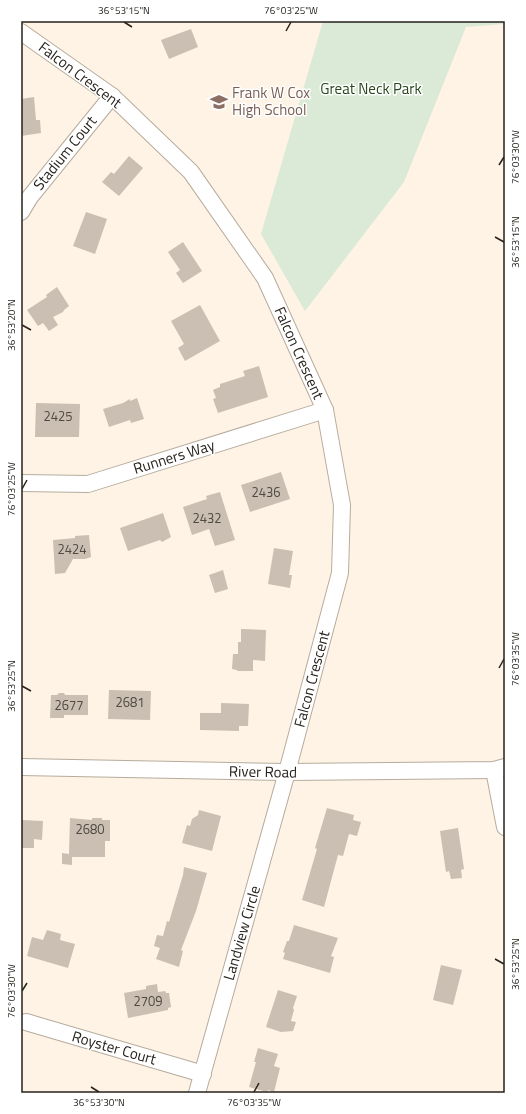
<svg xmlns="http://www.w3.org/2000/svg" width="526" height="1114" font-family="'Titillium Web',sans-serif">
<rect width="100%" height="100%" fill="#fef3e4"/>
<path fill="#dbead7" d="M323 21H505V24L466 27 404 182 305 311 261 234Z"/>
<g fill="#cabfb2">
<path d="M191 29 198 47 169 59 161 40Z"/>
<path d="M34 97 36 120H40L41 133 21 136V99Z"/>
<path d="M129 156 143 168 119 196 102 182 111 172 114 174Z"/>
<path d="M86 212 107 219 95 254 73 246Z"/>
<path d="M183 242 202 271 183 283 176 273 180 270 168 252Z"/>
<path d="M57 287 69 306 64 310 63 312 53 317 58 325 49 331 43 323 38 326 27 310 47 297 46 295Z"/>
<path d="M200 305 220 341 185 361 178 348 184 344 171 321Z"/>
<path d="M259 366 268 397 218 413 213 399 216 398 213 390 220 387V384L245 376 243 371Z"/>
<path d="M137 398 144 419 131 423 130 420 109 427 103 409 123 403 130 399V401Z"/>
<path d="M36 403 80 404 79 437H35Z"/>
<path d="M281 472 290 499 250 512 241 485Z"/>
<path d="M220 492 235 540 215 546 209 529 192 535 183 507 207 499 206 496Z"/>
<path d="M163 513 171 537 162 542 160 540 128 551 120 528Z"/>
<path d="M89 535 91 557 85 559H73L65 573 55 574 53 540 75 538V536Z"/>
<path d="M274 548 293 551 289 575H292L290 588 268 584Z"/>
<path d="M223 570 228 589 215 593 209 575Z"/>
<path d="M241 629 266 630 265 661 253 660V671H237V670L232 669 233 654H238V642H241Z"/>
<path d="M109 690 151 691 150 720 108 719Z"/>
<path d="M59 693H64L65 695H88V715H64V718H50L51 695H57Z"/>
<path d="M221 703 249 704 248 726H239V731L200 730V713H221Z"/>
<path d="M327 808 354 815 353 820 361 822 357 836 349 834 343 856 338 855 324 907 302 900 317 849 315 848Z"/>
<path d="M199 810 221 816 212 851 182 843 187 825 190 826 192 819 198 815Z"/>
<path d="M70 818 92 820V818H102V820H110V841H105V857H72V865L62 864V853L69 854Z"/>
<path d="M21 820 43 821 42 840 34 839V848H21Z"/>
<path d="M458 828 464 869 461 870 462 878 451 879 449 871 446 872 440 831Z"/>
<path d="M184 867 207 873 196 911 181 950 183 951 179 967 156 959 160 948 154 946 157 935 163 936 167 921 169 922 183 875Z"/>
<path d="M294 925 338 938 331 956 334 957 330 973 283 959 285 953 283 952 287 941H289Z"/>
<path d="M47 930 61 934 60 940 75 944 68 968 27 956 32 937 43 940Z"/>
<path d="M441 965 462 970 453 1005 433 1000Z"/>
<path d="M157 984 158 992 165 991 166 993H169L171 1007 168 1008V1010L128 1018 124 993 146 989V986Z"/>
<path d="M278 990 297 996 293 1008 294 1010 291 1021 296 1022 293 1031 281 1032 266 1027Z"/>
<path d="M258 1048 278 1054 274 1066 280 1068 274 1092 268 1090 267 1092 249 1087 256 1062H254Z"/>
</g>
<g fill="none" stroke-linecap="round" stroke-linejoin="round">
<g stroke="#b6ac9e" stroke-width="18">
<g id="minor">
<path d="M21 32 112 96 191 172 265 278 325 410 342 505 340 573 287 772 197 1093"/>
<path d="M21 212 30 197 112 96"/>
<path d="M21 483 88 484 325 410"/>
<path d="M21 767 287 772 494 770 505 767"/>
<path d="M494 770 505 827"/>
<path d="M26 1022 203 1074"/>
</g>
</g>
<use href="#minor" stroke="#fff" stroke-width="16"/>
</g>
<path fill="none" stroke="#26221d" stroke-width="1.5" d="M124 22 132 27M286 31 291 22M499 165 504 157M495 237 504 242M22 325 31 330M22 489 27 480M499 668 504 659M22 686 31 691M495 959 504 964M22 991 27 983M91 1087 99 1092M254 1092 259 1083"/>
<defs>
<g id="school-bare" transform="scale(1.38)"><path d="M0-5L7-2L0 1L-7-2ZM-4 1L0 2.5L4 1V4Q0 6-4 4Z" fill="#8d6e63" stroke="#fff" stroke-width="2.5" paint-order="stroke"/></g>
</defs>
<g fill-rule="evenodd">
<use href="#school-bare" x="219" y="102"/>
</g>
<g text-anchor="middle" stroke-width="3" stroke-linejoin="round" paint-order="stroke">
<g font-size="13" fill="#4f4942">
<text x="58" y="421">2425</text>
<text x="266" y="497">2436</text>
<text x="207" y="523">2432</text>
<text x="72" y="554">2424</text>
<text x="130" y="707">2681</text>
<text x="69" y="710">2677</text>
<text x="90" y="834">2680</text>
<text x="148" y="1006">2709</text>
</g>
<g font-size="15" fill="#26221d" stroke="#fff">
<text transform="translate(80 75) rotate(37)" y="5">Falcon Crescent</text>
<text transform="translate(65 153) rotate(-51)" y="5">Stadium Court</text>
<text transform="translate(299 353) rotate(66)" y="5">Falcon Crescent</text>
<text transform="translate(174 457) rotate(-17)" y="5">Runners Way</text>
<text transform="translate(312 679) rotate(-75)" y="5">Falcon Crescent</text>
<text transform="translate(263 772) rotate(1)" y="5">River Road</text>
<text transform="translate(242 933) rotate(-74)" y="5">Landview Circle</text>
<text transform="translate(114 1048) rotate(16)" y="5">Royster Court</text>
</g>
<g font-size="15" fill="#27471c" stroke="#fff">
<text x="371" y="94">Great Neck Park</text>
</g>
<g font-size="15" fill="#785e54" stroke="#fff" text-anchor="start">
<text x="232" y="98">Frank W Cox<tspan x="232" dy="17">High School</tspan></text>
</g>
</g>
<rect width="526" height="1114" fill="none" stroke="#ffffff" stroke-width="44"/>
<rect x="22" y="22" width="482" height="1070" fill="none" stroke="#26221d" stroke-width="1.5"/>
<g font-size="10" text-anchor="middle" fill="#26221d">
<text x="124" y="14">36°53'15"N</text>
<text x="291" y="14">76°03'25"W</text>
<text transform="translate(515 157) rotate(-90)" y="4">76°03'30"W</text>
<text transform="translate(515 242) rotate(-90)" y="4">36°53'15"N</text>
<text transform="translate(11 325) rotate(-90)" y="4">36°53'20"N</text>
<text transform="translate(11 489) rotate(-90)" y="4">76°03'25"W</text>
<text transform="translate(515 659) rotate(-90)" y="4">76°03'35"W</text>
<text transform="translate(11 686) rotate(-90)" y="4">36°53'25"N</text>
<text transform="translate(515 964) rotate(-90)" y="4">36°53'25"N</text>
<text transform="translate(11 991) rotate(-90)" y="4">76°03'30"W</text>
<text x="99" y="1106">36°53'30"N</text>
<text x="254" y="1106">76°03'35"W</text>
</g>
</svg>
